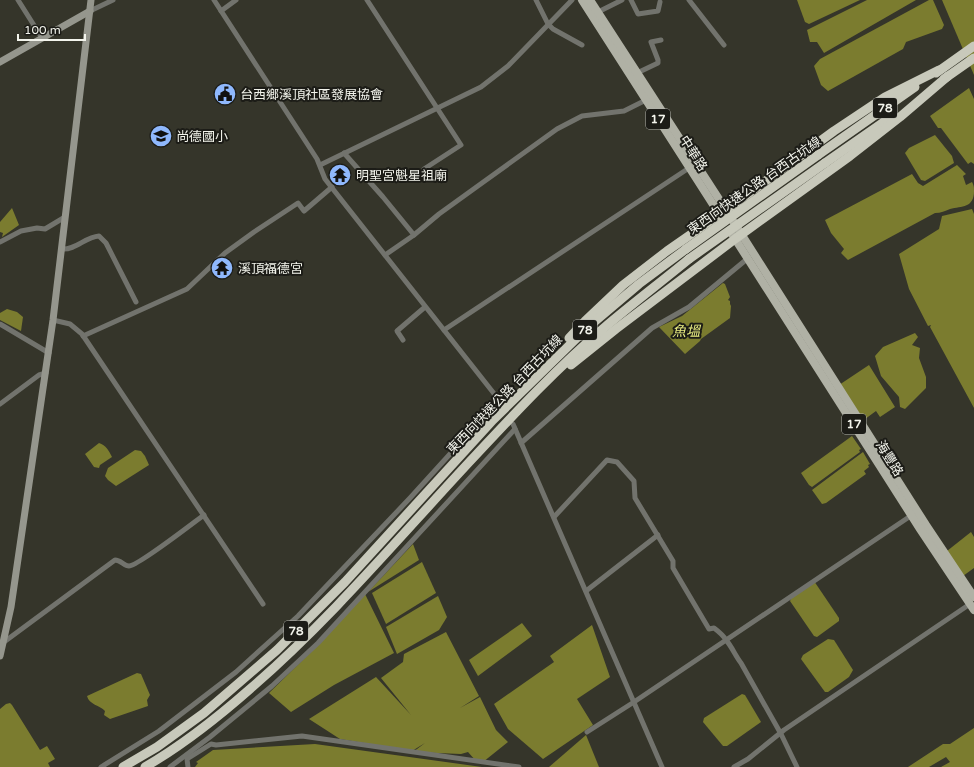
<svg xmlns="http://www.w3.org/2000/svg" width="974" height="767" font-family="'Varela Round','Noto Sans TC',sans-serif">
<rect width="100%" height="100%" fill="#35352a"/>
<g fill="#7b7c2f">
<path d="M797 0H860L809 24 805 22Z"/>
<path d="M867 0H916L824 53 817 42H810L807 30Z"/>
<path d="M929 0H933L944 25 942 29 906 42 903 49 828 91 821 85 814 66 820 59Z"/>
<path d="M942 0H974V75Z"/>
<path d="M969 88 974 99V164L971 162 968 164 941 128H938L930 116Z"/>
<path d="M935 135 952 156 954 163 925 181 921 180 905 153 909 148Z"/>
<path d="M957 165 966 174 963 176 966 185 972 182C974 186 974 187 974 191 974 208 962 206 950 209 945 211 941 213 935 213L848 260 841 253 844 249 831 233 825 220 912 174 918 183 923 186Z"/>
<path d="M12 208 19 225 2 237 3 233 0 232V222Z"/>
<path d="M972 209 974 214V408L930 327 931 325 928 326 909 289 899 254 939 229 942 216Z"/>
<path d="M723 283 725 284 730 297 728 300 730 301V304L731 306 730 318 701 339 700 341 685 354 684 353 659 327 682 316Z"/>
<path d="M7 309 17 312 23 317 21 331 0 320V313Z"/>
<path d="M915 333 918 337 912 345 920 348 919 358 926 377V388L905 409 900 407 899 397 881 376 875 356 883 347Z"/>
<path d="M869 365 895 407 880 417 876 411 861 422 839 385Z"/>
<path d="M852 436 861 449 859 450 860 452 812 487 809 485 801 473Z"/>
<path d="M99 443C106 445 109 451 112 457L100 465 99 468 94 467 85 454Z"/>
<path d="M135 450 141 451 145 456 149 465 116 486 108 480 105 476 108 468Z"/>
<path d="M863 452 870 464 868 465 869 467 864 471 866 474 826 503 822 504 812 490Z"/>
<path d="M971 532 974 537V568L963 576 947 551Z"/>
<path d="M413 544 419 560 368 592Z"/>
<path d="M422 562 436 593 386 624 372 593Z"/>
<path d="M814 581 839 618V621L817 637 814 636 790 601 793 595Z"/>
<path d="M365 594 394 653 334 685 291 712 269 693 318 645Z"/>
<path d="M438 596 447 617 439 630 397 654 386 627Z"/>
<path d="M522 623 532 636 478 676 469 660Z"/>
<path d="M592 625 610 677 577 699 593 725 543 759 508 729 494 704 554 662 550 656Z"/>
<path d="M446 632 479 696 460 708 480 697 496 730 508 742 483 762 476 761 468 752 461 754 413 752 425 743 412 751 340 739 309 719 376 677 411 715 381 678 403 662 404 654Z"/>
<path d="M828 639 834 640 853 670 849 677 828 692H825L801 659 803 655Z"/>
<path d="M137 673 141 674 150 695 147 700 148 706 110 719 104 715 105 711C100 705 89 705 87 696Z"/>
<path d="M742 694 745 695 761 722 727 746H723L703 722 704 718Z"/>
<path d="M10 703 12 705 40 750 47 746 55 759 48 763 50 767H0V709L6 704Z"/>
<path d="M974 728V767H941L950 762 946 757 929 767H908L943 744H950Z"/>
<path d="M586 735 599 767H549Z"/>
<path d="M315 744 482 767H195L198 763 196 762 213 750Z"/>
</g>
<g fill="none" stroke-linecap="round" stroke-linejoin="round">
<g stroke="#72736d" stroke-width="5">
<path d="M18 0 42 38"/>
<path d="M214 0 317 159 325 179 503 405"/>
<path d="M367 0 461 145 424 169"/>
<path d="M536 0 548 24 553 29 582 45"/>
<path d="M631 0 638 14 658 11 660 2"/>
<path d="M689 0 724 45"/>
<path d="M90 11 113 0"/>
<path d="M221 11 236 0"/>
<path d="M598 12 622 0"/>
<path d="M637 73 658 63V60L651 42 661 40"/>
<path d="M344 153 383 197 414 235"/>
<path d="M320 165 481 87 508 66 572 0"/>
<path d="M0 242 21 231 37 228 45 229 65 217"/>
<path d="M62 249C76 250 85 237 99 236L106 243 136 302"/>
<path d="M385 255 414 235 439 214 482 183 557 129 582 116 624 111 646 100"/>
<path d="M53 320 70 324 82 334 263 604"/>
<path d="M0 324 49 353"/>
<path d="M444 330 689 168"/>
<path d="M83 336 187 289 225 253 254 232 298 203 304 211 332 187"/>
<path d="M403 340 397 331 425 307"/>
<path d="M0 404 39 375 46 373"/>
<path d="M513 424 662 767"/>
<path d="M521 443 652 328 689 307 747 259"/>
<path d="M554 517 607 460 617 462 634 481 635 498 673 561V568L709 629 714 628C718 631 723 635 726 640 732 647 735 655 741 663L781 734 797 767"/>
<path d="M586 591 658 535"/>
<path d="M4 642 115 560C121 560 124 566 129 566 138 566 193 523 204 515"/>
<path d="M587 732 634 702 912 515"/>
<path d="M101 767 159 731 236 672 298 616 410 498 500 399"/>
<path d="M170 767 210 737 272 686 318 643 515 429"/>
<path d="M188 767 187 759 211 744 216 745 302 736 519 767"/>
<path d="M734 767 748 759 784 730 970 604"/>
</g>
<g stroke="#95968d" stroke-width="7">
<path d="M0 62 90 11"/>
<path d="M0 656 11 607 53 320 91 0"/>
</g>
<g stroke="#b0b1a5" stroke-width="8">
<path d="M582 0 723 220"/>
<path d="M590 0 726 210 926 525 974 597"/>
<path d="M732 234 920 529 974 610"/>
</g>
<g stroke="#c8c9bb" stroke-width="9">
<path d="M936 73 974 46"/>
<path d="M944 79 974 58"/>
<path d="M818 155 915 87"/>
<path d="M825 163 891 117"/>
<path d="M569 338 585 321 623 285 667 251 726 210 834 131 885 97 939 70"/>
<path d="M571 365 616 329 735 239 850 156 900 117 948 76"/>
<path d="M123 767 157 747 204 713 277 650 345 582 493 420 587 328 639 284 686 249"/>
<path d="M145 767C183 745 217 718 250 689 332 618 401 535 474 457 516 412 558 367 605 327 632 304 661 282 689 259"/>
</g>
<g stroke="#c8c9bb" stroke-width="9">
<path d="M686 249 818 155"/>
<path d="M689 259 825 163"/>
</g>
</g>
<defs>
<g id="civic-disc" transform="scale(1.15)"><circle r="9.5" fill="#8fb8fd" stroke="#1c1c17"/><path d="M-.6-6.5H3V-4.5H.6V-3L4-1V1h2V6H-6V1h2V-1L-.6-3ZM-1.2 2.5V6h2.4V2.5Z" fill="#111"/></g>
<g id="school-disc" transform="scale(1.15)"><circle r="9.5" fill="#8fb8fd" stroke="#1c1c17"/><path d="M0-5L7-2L0 1L-7-2ZM-4 1L0 2.5L4 1V4Q0 6-4 4Z" fill="#111"/></g>
<g id="temple-disc" transform="scale(1.15)"><circle r="9.5" fill="#8fb8fd" stroke="#1c1c17"/><path d="M0-6L5-2H3V0L6.5 2.5H4V6H1.5V3h-3V6H-4V2.5H-6.5L-3 0V-2H-5Z" fill="#111"/></g>
</defs>
<g fill-rule="evenodd">
<use href="#civic-disc" x="225" y="94"/>
<use href="#school-disc" x="161" y="136"/>
<use href="#temple-disc" x="340" y="175"/>
<use href="#temple-disc" x="222" y="268"/>
</g>
<g text-anchor="middle" stroke-width="4" stroke-linejoin="round" paint-order="stroke">
<g fill="#1c1c17" stroke="#b2b3ac" stroke-width="1">
<rect x="873" y="98" width="24" height="20" rx="3"/>
<rect x="646" y="109" width="24" height="20" rx="3"/>
<rect x="573" y="320" width="24" height="20" rx="3"/>
<rect x="842" y="414" width="24" height="20" rx="3"/>
<rect x="284" y="621" width="24" height="20" rx="3"/>
</g>
<g font-size="12" font-weight="bold" fill="#f3f4ec">
<text x="885" y="112">78</text>
<text x="658" y="123">17</text>
<text x="585" y="334">78</text>
<text x="854" y="428">17</text>
<text x="296" y="635">78</text>
</g>
<g font-size="13" fill="#f3f4ec" stroke="#1c1c17" text-anchor="start">
<text x="240" y="99">台西鄉溪頂社區發展協會</text>
<text x="176" y="141">尚德國小</text>
<text x="356" y="180">明聖宮魁星祖廟</text>
<text x="238" y="273">溪頂福德宮</text>
</g>
<g font-size="13" fill="#f3f4ec" stroke="#1c1c17">
<text transform="translate(694 153) rotate(57)" y="5">中華路</text>
<text transform="translate(754 185) rotate(-35)" y="5">東西向快速公路 台西古坑線</text>
<text transform="translate(504 394) rotate(-46)" y="5">東西向快速公路 台西古坑線</text>
<text transform="translate(890 458) rotate(58)" y="5">海豐路</text>
</g>
<g font-size="14" font-style="italic" fill="#e7eb81" stroke="#1c1c17">
<text x="686" y="336">魚塭</text>
</g>
</g>
<path d="M18 34v6h67v-6" fill="none" stroke="#f3f4ec" stroke-width="2"/>
<text x="24" y="34" font-size="12" fill="#f3f4ec" stroke="#1c1c17" stroke-width="3" paint-order="stroke">100 m</text>
</svg>
